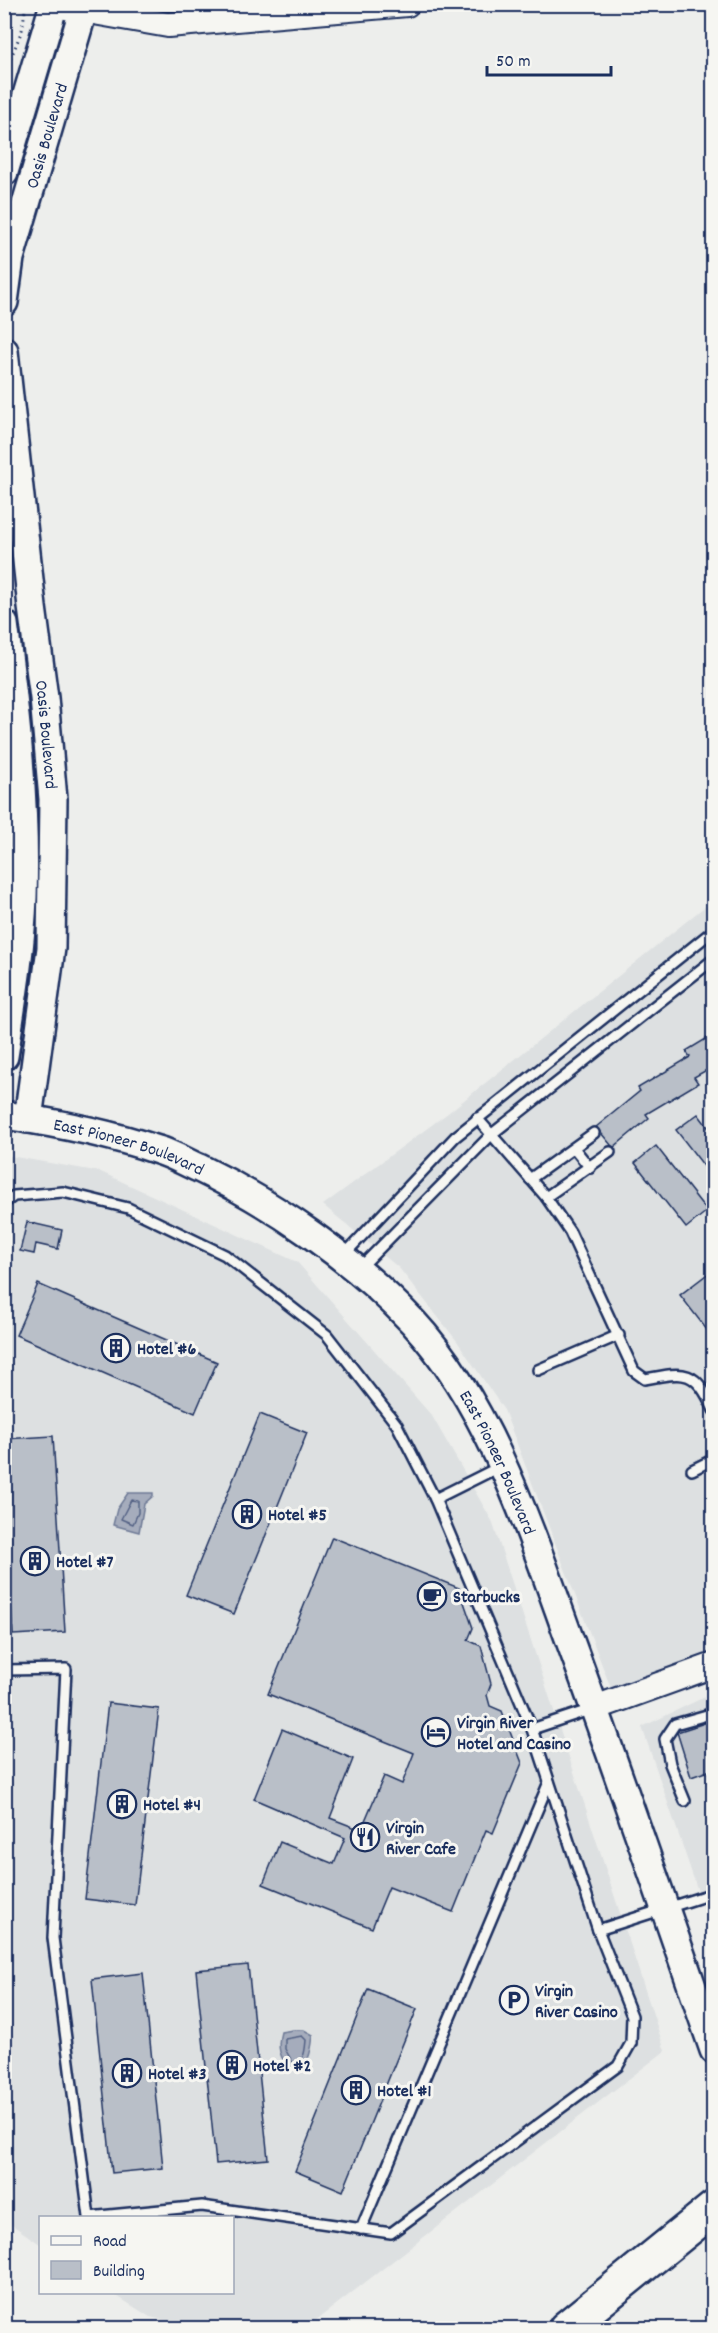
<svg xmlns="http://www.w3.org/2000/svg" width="718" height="2333" font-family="Dekko,sans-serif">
<rect width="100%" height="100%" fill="#edeeec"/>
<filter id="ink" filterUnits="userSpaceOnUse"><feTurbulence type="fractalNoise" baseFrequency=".0167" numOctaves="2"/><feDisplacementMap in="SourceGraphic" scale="12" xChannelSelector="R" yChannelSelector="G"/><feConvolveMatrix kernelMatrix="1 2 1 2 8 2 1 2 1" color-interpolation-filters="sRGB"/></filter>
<g filter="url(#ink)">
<g fill="#dde0e1">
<path d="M713 900V1652L612 1691 504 1410 457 1341 399 1268 323 1205 448 1113Z"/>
<path d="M4 1155 101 1172 297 1262 432 1416 492 1521 665 2051 306 2328H197L150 2317 112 2293 232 2292V2218H40V2244L5 2220Z"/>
<path d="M713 1693V1935L642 1727Z"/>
</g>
<g fill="#a5acbc" stroke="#6e7a96" stroke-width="1.5">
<path d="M128 1493H153V1496L144 1504 139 1532 113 1525 117 1509Z"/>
<path d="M293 2030H304L313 2035C311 2052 310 2067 291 2069 279 2058 277 2047 281 2032Z"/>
</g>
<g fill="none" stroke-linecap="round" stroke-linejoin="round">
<g stroke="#526184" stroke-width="1.5">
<path d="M131 1500 138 1501V1513L133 1524 121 1519Z"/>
<path d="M302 2036 306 2040C305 2050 305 2062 293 2063L285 2049V2039Z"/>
</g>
</g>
<g fill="#b9bfc8" stroke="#1b2f5e" stroke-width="1.5">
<path d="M714 1034V1066L694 1077 698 1083 646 1114 649 1118 614 1147 611 1145 596 1127 640 1091 638 1088 690 1057 686 1051Z"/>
<path d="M698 1114 714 1135V1179L676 1130Z"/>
<path d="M656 1146 707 1211 686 1228 635 1163Z"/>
<path d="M27 1222 62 1230 58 1249 36 1244 34 1254 20 1251Z"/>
<path d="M714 1269V1339L680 1295Z"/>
<path d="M38 1284 217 1362 195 1413 16 1335Z"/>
<path d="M260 1414 307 1433 234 1614 186 1595Z"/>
<path d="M53 1436 65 1632 13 1635 4 1490V1439Z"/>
<path d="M332 1537 459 1588 473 1628 468 1640 481 1646 491 1684 487 1695 490 1706 502 1711 522 1763 493 1833 486 1830 453 1912 389 1887 372 1928 263 1884 280 1842 334 1864 345 1838 254 1799 282 1729 353 1759 330 1818 361 1830 384 1776 402 1784 414 1753 268 1694Z"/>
<path d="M108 1703 159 1709 135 1905 85 1899Z"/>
<path d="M714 1720V1769L691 1777 677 1732Z"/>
<path d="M248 1965 268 2159 216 2164 196 1970Z"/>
<path d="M143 1973 163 2168 112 2173 92 1979Z"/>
<path d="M368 1989 417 2009 343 2191 295 2171Z"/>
</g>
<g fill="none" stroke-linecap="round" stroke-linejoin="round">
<g stroke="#1b2f5e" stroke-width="14">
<g id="service">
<path d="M477 1118 546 1197 570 1232 634 1371 645 1379C686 1371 695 1369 714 1410"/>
<path d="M574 1148 590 1168"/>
<path d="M530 1179 594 1133"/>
<path d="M546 1197 610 1152"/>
<path d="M4 1203 14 1196 63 1192 128 1208 225 1255 327 1335 397 1425 435 1499"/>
<path d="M344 1255 455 1137 714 930"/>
<path d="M358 1270 492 1134 714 959"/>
<path d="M538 1370 619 1335"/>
<path d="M499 1467 435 1499 532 1729 592 1709"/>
<path d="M692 1470 714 1459"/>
<path d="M4 1670 66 1669 53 1938 89 2217 202 2206 391 2233 618 2066 631 2043 632 2016 598 1930"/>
<path d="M532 1729 598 1930 714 1893"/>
<path d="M685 1801 670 1764 665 1739 675 1724 714 1713"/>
<path d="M361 2229 549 1782"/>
</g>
</g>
<g stroke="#1b2f5e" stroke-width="28">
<g id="tertiary">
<path d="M54 5 168 25 407 4"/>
<path d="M595 1708 714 1665"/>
</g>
</g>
<g stroke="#1b2f5e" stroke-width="32">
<g id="secondary">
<path d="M4 172 54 4"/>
<path id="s1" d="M4 302 10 258 85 4"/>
<path id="s2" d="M4 351 32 607 44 698 53 799 51 948 28 1119"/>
<path d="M4 624C16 715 26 805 23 897 21 950 12 1003 4 1056"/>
<path id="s3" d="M4 1115C57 1123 108 1133 158 1150 172 1154 185 1162 199 1168 274 1204 356 1261 413 1322 490 1405 531 1533 569 1638 619 1774 666 1912 714 2050"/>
</g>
</g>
<g stroke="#1b2f5e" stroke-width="38">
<path id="motorway" d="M566 2328 714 2208"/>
</g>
<path stroke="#1b2f5e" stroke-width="3" stroke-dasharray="1.5 4.5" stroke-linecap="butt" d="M4 75 22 30 26 4"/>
<use href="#service" stroke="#f6f6f2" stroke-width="9"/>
<use href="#tertiary" stroke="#f6f6f2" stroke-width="24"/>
<use href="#secondary" stroke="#f6f6f2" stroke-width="27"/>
<use href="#motorway" stroke="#f6f6f2" stroke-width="33"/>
</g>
</g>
<defs>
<g id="building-ring" transform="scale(1.5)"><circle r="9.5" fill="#f6f6f2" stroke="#1b2f5e" stroke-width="1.5"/><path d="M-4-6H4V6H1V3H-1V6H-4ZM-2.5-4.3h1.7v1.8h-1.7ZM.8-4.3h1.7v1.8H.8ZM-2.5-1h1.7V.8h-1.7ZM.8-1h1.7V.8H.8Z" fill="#1b2f5e"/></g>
<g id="cafe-ring" transform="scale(1.5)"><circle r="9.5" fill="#f6f6f2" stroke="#1b2f5e" stroke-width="1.5"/><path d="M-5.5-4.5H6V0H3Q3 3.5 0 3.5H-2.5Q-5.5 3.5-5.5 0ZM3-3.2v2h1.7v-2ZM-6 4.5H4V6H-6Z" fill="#1b2f5e"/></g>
<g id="hotel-ring" transform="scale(1.5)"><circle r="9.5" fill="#f6f6f2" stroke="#1b2f5e" stroke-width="1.5"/><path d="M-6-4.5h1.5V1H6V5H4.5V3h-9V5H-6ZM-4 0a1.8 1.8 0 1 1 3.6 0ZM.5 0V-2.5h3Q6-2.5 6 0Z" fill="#1b2f5e"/></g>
<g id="restaurant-ring" transform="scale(1.5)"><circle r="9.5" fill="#f6f6f2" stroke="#1b2f5e" stroke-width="1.5"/><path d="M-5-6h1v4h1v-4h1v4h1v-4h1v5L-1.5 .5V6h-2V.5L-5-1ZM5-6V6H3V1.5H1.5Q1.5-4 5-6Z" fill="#1b2f5e"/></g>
<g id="parking-ring" transform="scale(1.5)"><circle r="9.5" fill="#f6f6f2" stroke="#1b2f5e" stroke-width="1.5"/><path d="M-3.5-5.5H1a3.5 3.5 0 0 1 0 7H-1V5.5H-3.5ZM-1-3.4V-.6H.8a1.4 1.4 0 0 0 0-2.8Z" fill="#1b2f5e"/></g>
</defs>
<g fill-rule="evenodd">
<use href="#building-ring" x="116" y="1348"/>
<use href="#building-ring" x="247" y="1514"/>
<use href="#building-ring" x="35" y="1561"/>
<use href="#cafe-ring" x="432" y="1596"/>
<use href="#hotel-ring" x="436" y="1732"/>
<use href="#building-ring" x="122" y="1804"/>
<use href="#restaurant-ring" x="365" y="1837"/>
<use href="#parking-ring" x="514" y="2000"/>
<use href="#building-ring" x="232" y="2065"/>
<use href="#building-ring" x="127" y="2073"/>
<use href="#building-ring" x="356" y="2090"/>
</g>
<g text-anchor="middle" stroke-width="6" stroke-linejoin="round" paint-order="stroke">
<g font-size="18" fill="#1b2f5e" stroke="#f6f6f2">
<text dy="6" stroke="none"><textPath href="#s1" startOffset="172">Oasis Boulevard</textPath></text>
<text dy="6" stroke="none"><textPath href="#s2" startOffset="386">Oasis Boulevard</textPath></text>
<text dy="6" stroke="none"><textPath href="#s3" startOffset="129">East Pioneer Boulevard</textPath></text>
<text dy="6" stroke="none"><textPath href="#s3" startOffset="633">East Pioneer Boulevard</textPath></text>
</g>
<g font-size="18" font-weight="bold" fill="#1b2f5e" stroke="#f6f6f2" text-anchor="start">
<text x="137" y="1354">Hotel #6</text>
<text x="268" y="1520">Hotel #5</text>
<text x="56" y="1567">Hotel #7</text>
<text x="453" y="1602">Starbucks</text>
<text x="457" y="1728">Virgin River<tspan x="457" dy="21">Hotel and Casino</tspan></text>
<text x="143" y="1810">Hotel #4</text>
<text x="386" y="1833">Virgin<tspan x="386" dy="21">River Cafe</tspan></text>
<text x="535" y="1996">Virgin<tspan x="535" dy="21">River Casino</tspan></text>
<text x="253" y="2071">Hotel #2</text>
<text x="148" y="2079">Hotel #3</text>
<text x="377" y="2096">Hotel #1</text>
</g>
</g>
<rect width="718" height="2333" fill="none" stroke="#f6f6f2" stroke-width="24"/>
<rect x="12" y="12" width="694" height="2309" fill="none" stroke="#1b2f5e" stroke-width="2" filter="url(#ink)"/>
<rect x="39" y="2216" width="195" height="78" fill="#f6f6f2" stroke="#9ea6b7" stroke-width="1.5"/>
<rect x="51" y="2236" width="30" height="9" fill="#f6f6f2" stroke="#9ea6b7" stroke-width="1.5"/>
<text x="93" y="2246" font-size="18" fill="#1b2f5e">Road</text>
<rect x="51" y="2261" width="30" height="18" fill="#b9bfc8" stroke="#9ea6b7" stroke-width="1.5"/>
<text x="93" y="2276" font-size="18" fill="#1b2f5e">Building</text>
<path d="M487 66v9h124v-9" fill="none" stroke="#1b2f5e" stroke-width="3"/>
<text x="496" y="66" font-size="18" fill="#1b2f5e" stroke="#f6f6f2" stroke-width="4.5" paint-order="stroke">50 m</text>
</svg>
